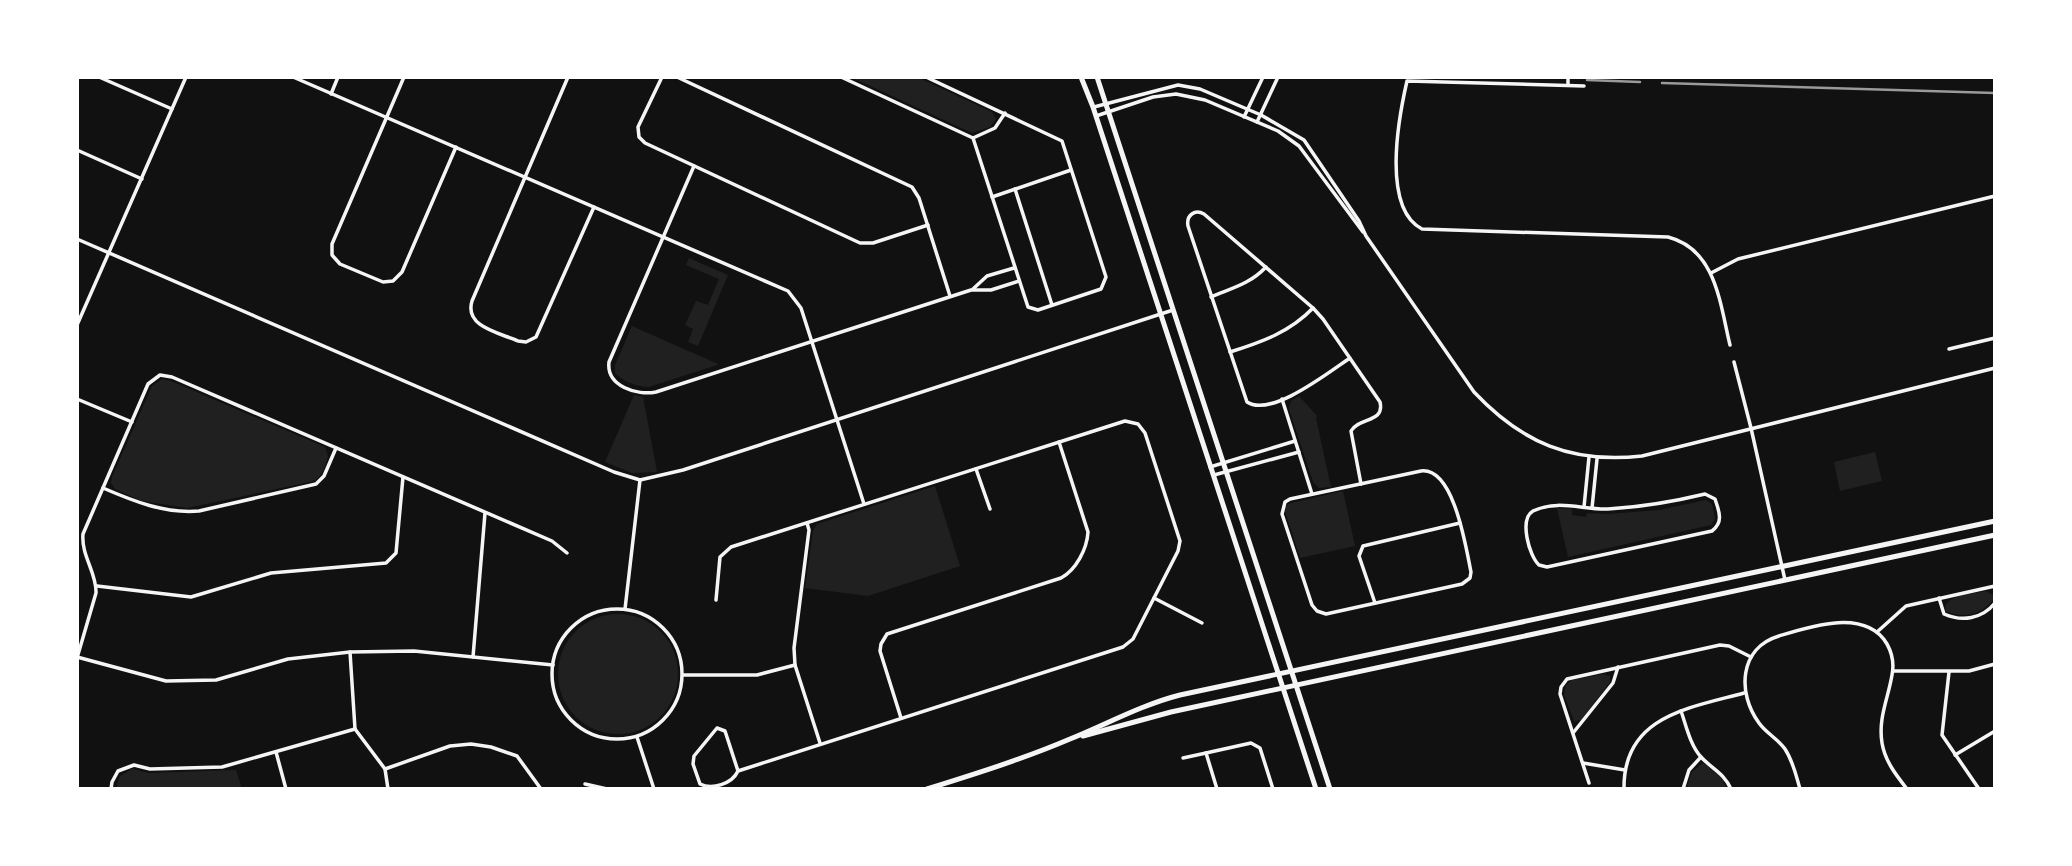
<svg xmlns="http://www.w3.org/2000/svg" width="2072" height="866" font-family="'Alegreya Sans',sans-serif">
<rect width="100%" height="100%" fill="#111"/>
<g fill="#202020">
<path d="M851 77H917L992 112 996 119 990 127 972 133Z"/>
<path d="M689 258 728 275 698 346 688 342 693 329 685 325 696 301 708 305 719 279 686 265Z"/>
<path d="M632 326 718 364 717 365 649 387C638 387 622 381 615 373V365Z"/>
<path d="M162 379 171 381 325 447 328 456C325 467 322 479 310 482L187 508 142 501 115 489 111 483 112 477 152 386Z"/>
<path d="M634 395 643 397 657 472 632 473 605 462Z"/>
<path d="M1299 396 1317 416 1316 418 1331 487 1319 488 1313 482 1289 409 1291 401Z"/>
<path d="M1875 452 1882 481 1840 491 1834 462Z"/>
<path d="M935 486 960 566 868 596 805 588 813 531 817 524Z"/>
<path d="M1343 491 1355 546 1300 558 1285 511 1286 506 1291 503Z"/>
<path d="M1706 500 1712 504 1715 519 1711 525 1568 557 1557 508 1572 509V515L1586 517 1587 513 1608 514 1659 510Z"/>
<path d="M1986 591 1993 595V600C1981 615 1963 619 1946 611L1945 608C1948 594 1973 594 1986 591Z"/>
<circle cx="618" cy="674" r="60"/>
<path d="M1603 674 1610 676V682L1581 720 1574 721 1564 695 1566 685 1572 680Z"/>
<path d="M1703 763 1721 777 1727 789H1686L1692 772Z"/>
<path d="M132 769 149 773 236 770 242 789H116L120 776Z"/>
</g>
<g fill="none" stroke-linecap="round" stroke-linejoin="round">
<g stroke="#f5f5f5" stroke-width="3.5">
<path d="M99 77 172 109"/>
<path d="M293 77 788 291 801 308 864 504"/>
<path d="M404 77 332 244V255L340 264 383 282 393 281 402 272 456 147"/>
<path d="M568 77 472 301C464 327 500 333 518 341L526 342 536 337 594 207"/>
<path d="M662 77 638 127 639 137 645 143 860 243H873L928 225"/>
<path d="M677 77 912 187 919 198 950 296"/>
<path d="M841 77 973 138 1028 307 1038 310 1101 289 1106 277 1062 141 926 77"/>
<path d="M1568 85V77"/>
<path d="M1584 86 1407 81C1399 116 1381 208 1422 229L1668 237C1716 249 1720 304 1730 345"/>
<path d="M331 94 338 77"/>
<path d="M1094 107 1178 85 1200 89 1261 115 1304 140 1359 221 1366 236 1474 392C1522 443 1572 464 1642 456L1995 368"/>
<path d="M1096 116 1153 97 1176 94 1205 100 1278 131 1299 146 1363 232"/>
<path d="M1244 117 1263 77"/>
<path d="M1257 122 1278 77"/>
<path d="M973 138 995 128 1005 113"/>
<path d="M77 150 142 179"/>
<path d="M694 166 609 362C606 386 637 396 656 392L971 290H991L1019 281"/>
<path d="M1015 189 1052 305"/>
<path d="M992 197 1071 170"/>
<path d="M77 239 614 472 640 480 683 470 1173 310"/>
<path d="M1711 273 1738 259 1995 196"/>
<path d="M973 289 987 276 1014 268"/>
<path d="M1211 297C1232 288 1250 284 1266 267"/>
<path d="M77 325 186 77"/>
<path d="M1949 349 1995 338"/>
<path d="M1230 352C1262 342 1290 332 1313 308"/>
<path d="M1350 358C1329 372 1271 418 1247 402L1188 226C1186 215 1195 209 1204 214L1313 308 1323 319 1380 402C1385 423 1359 417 1351 431L1361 484"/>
<path d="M1734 362 1751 428 1785 580"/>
<path d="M77 399 132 422"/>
<path d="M1282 399 1312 494"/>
<path d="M1210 467 1295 441"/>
<path d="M976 469 990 509"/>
<path d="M1421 471C1454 467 1466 548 1471 572L1470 578 1462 584 1326 614 1317 611 1312 605 1282 514 1285 502 1290 499Z"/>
<path d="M1214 475 1299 452"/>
<path d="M103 488C133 501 165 514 199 511L316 484 324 476 336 448"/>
<path d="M1705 494 1715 499C1719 511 1724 522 1712 531L1547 567 1539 565C1529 556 1519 519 1533 511 1558 499 1583 510 1608 509 1641 507 1672 502 1705 494Z"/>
<path d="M1584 507 1589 457"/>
<path d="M1592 508 1597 459"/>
<path d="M807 523 809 530 794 648 795 665 820 743"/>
<path d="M97 586 191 597 271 573 386 563 396 553 403 477"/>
<path d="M1154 598 1202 623"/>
<path d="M1939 598 1944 614C1962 622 1982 619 1995 603"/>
<path d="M716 600 720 557 731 547 1125 421 1138 424 1145 433 1180 541 1178 551 1133 639 1123 647 738 771 725 731 717 728 694 756 693 764 700 784C712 790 732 784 738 771"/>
<path d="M1375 603 1359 556 1363 546 1460 523"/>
<circle cx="617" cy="674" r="65"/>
<path d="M625 609 640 480"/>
<path d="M1877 632 1906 606 1995 586"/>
<path d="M350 652 355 729 385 769 388 789"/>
<path d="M77 657 166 681 216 680 288 659 350 652 414 651 553 665"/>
<path d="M473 657 485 513"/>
<path d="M77 658 96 593C97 573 81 556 83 534L148 384 160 375 172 377 552 541 567 553"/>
<path d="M1893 671H1969L1995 664"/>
<path d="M1949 672 1942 735 1979 789"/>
<path d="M683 675H757L795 665"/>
<path d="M1681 711C1686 725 1690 745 1701 757 1712 769 1724 773 1731 789"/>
<path d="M901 718 880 651 881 644 887 634 1061 578C1076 570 1087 549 1088 532L1059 442"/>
<path d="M1573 733 1613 683 1618 667"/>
<path d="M637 737 654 789"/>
<path d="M276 752 286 789"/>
<path d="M1955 755 1995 731"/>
<path d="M1183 758 1206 753"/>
<path d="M1583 763 1625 770"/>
<path d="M385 769 450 746 471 744 491 747 517 756 541 789"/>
<path d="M1589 783 1560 694 1561 687 1567 679 1720 645 1729 646 1751 657"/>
<path d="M585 784 607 789"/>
<path d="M111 789 112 782 118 771 134 765 150 769 222 767 355 729"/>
<path d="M1217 789 1206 753 1251 743 1260 748 1273 789"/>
<path d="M1624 789C1623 716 1689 708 1744 693"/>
<path d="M1683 789 1689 770 1701 757"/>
<path d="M1800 789C1796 775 1793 761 1785 749 1778 739 1766 733 1759 723 1737 693 1739 648 1779 636 1811 626 1866 608 1887 644 1892 653 1894 665 1892 675 1888 699 1878 718 1882 743 1885 761 1896 775 1907 789"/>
</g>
<g stroke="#f5f5f5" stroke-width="5">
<path d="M1081 77 1093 107 1316 789"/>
<path d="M1097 77 1330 789"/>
<path d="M1083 736 1171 712 1995 535"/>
<path d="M927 789C975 774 1023 759 1070 739 1107 724 1141 705 1180 695L1995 521"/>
</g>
<g stroke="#9a9a9a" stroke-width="2.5">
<path d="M1587 80 1640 82"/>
<path d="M1662 83 1995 93"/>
</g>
</g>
<rect width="2072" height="866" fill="none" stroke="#ffffff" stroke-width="158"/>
</svg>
